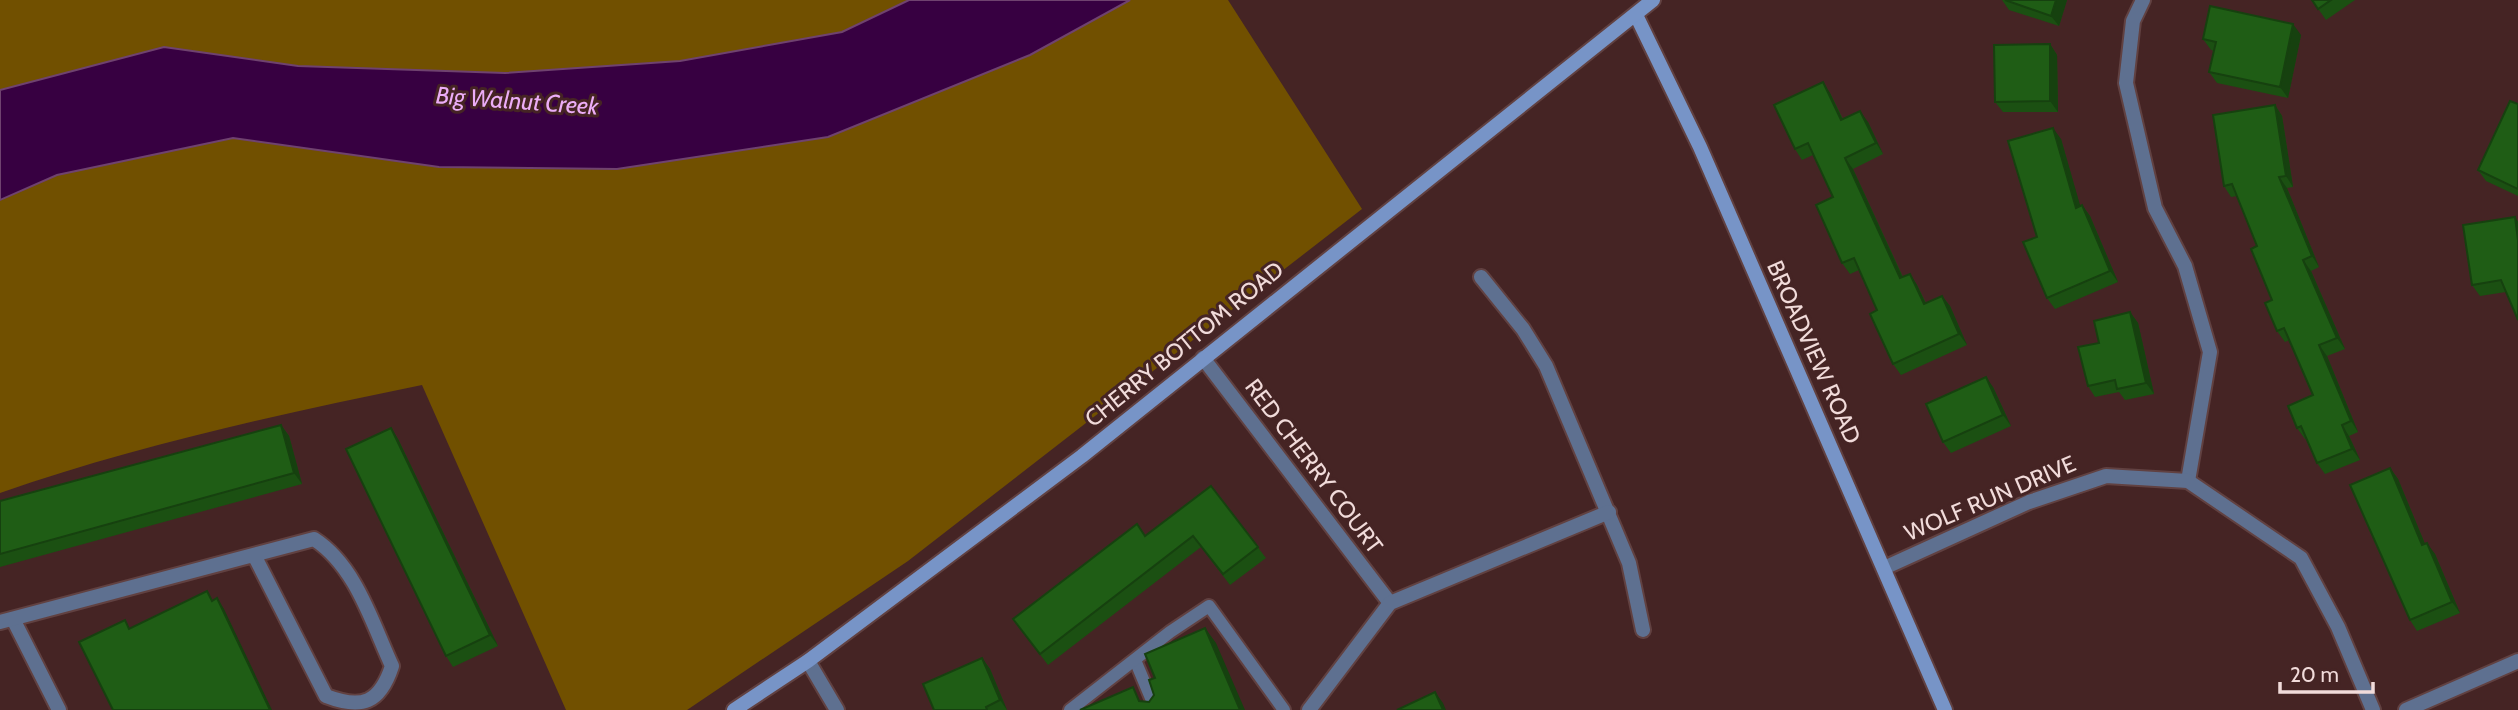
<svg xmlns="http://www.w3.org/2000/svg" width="2518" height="710" font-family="Cabin,sans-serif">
<rect width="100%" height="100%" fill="#452424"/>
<g fill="#715000">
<path d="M0 0H909L842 32 680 61 505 73 298 66 164 48 0 90Z"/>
<path d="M1130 0H1228L1362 209 908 561 687 710H566L422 385C280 414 137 445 0 493V200L57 175 233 138 439 167 617 169 828 137 1030 55Z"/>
</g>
<path fill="#370041" stroke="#6f426f" stroke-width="2" d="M909 0H1130L1030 55 828 137 617 169 439 167 233 138 57 175 0 200V90L164 47 298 66 505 73 680 61 842 32Z"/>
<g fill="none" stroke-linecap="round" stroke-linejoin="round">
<g stroke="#614141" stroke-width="16">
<g id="lane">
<path d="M1135 660 1156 710"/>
<path d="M1070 710 1170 632 1209 606 1284 710"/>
</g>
</g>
<g stroke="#614141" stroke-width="18">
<g id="street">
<path d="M2143 0 2133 21 2126 83 2155 208 2185 266 2210 352 2188 481"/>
<path d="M1481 277 1523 329 1546 366 1629 563 1643 630"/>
<path d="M1203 358 1390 603"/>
<path d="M1884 568 2029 502 2106 476 2188 481 2301 558 2338 627 2373 710"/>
<path d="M13 619 59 710"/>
<path d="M0 622 314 539C356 566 372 623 392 666 380 703 362 710 326 696L254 555"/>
<path d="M808 661 837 710"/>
<path d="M1309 710 1390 603 1609 512"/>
<path d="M2406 710 2518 661"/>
</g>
</g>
<g stroke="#614141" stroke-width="18">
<g id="secondary">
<path d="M1636 15 1700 147 1945 710"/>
<path d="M734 710 808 661 1082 456 1653 0"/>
</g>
</g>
<use href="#lane" stroke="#5e7090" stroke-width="12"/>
<use href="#street" stroke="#5e7090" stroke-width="14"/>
<use href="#secondary" stroke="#7794c7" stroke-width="14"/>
</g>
<g fill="#1b5012">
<path d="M2002 0H2067L2059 26 2009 10Z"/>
<path d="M2312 0H2355L2326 20Z"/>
<path d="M2301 35 2288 98 2217 83 2209 72 2214 51 2211 50 2203 39Z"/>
<path d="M2050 44 2057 55 2058 112H2003L1995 102Z"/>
<path d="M1830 93 1843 119 1868 122 1883 154 1853 169 1903 277 1910 274 1917 285 1926 303 1942 296 1950 306 1967 345 1901 375 1893 364 1877 310 1859 270 1850 274 1842 263 1833 197 1813 155 1802 160 1795 149Z"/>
<path d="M2518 104V196L2486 181 2478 170Z"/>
<path d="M2275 105 2282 116 2293 187 2287 188 2319 267 2311 271 2345 349 2327 356 2358 432 2349 436 2360 460 2325 474 2317 463 2306 438 2305 439 2297 428 2313 395 2289 340 2285 342 2277 331 2272 300 2257 246 2237 196 2231 197 2224 186Z"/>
<path d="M2061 139 2080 206 2082 205 2090 216 2118 282 2055 309 2047 298 2037 237Z"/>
<path d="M2515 217 2518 222V320L2506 292 2480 296 2472 285Z"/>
<path d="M2130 312 2138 323 2154 394 2125 400 2119 392 2095 397 2088 386 2099 343Z"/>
<path d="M1993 387 2011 426 1951 453 1943 442Z"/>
<path d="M281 425 289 436 302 484 0 567V501Z"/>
<path d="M391 428 398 439 498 646 453 667 446 656Z"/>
<path d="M2390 468 2398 479 2425 544 2435 554 2460 613 2417 631 2410 620Z"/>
<path d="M1211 486 1266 558 1230 585 1201 547 1048 665 1013 619 1145 536Z"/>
<path d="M982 658 990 669 1007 710H934Z"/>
</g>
<g fill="#16410f">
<path d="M2056 0H2067L2059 26 2051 16Z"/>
<path d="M2293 24 2301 35 2288 98 2280 87Z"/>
<path d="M2050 44 2057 55 2058 112 2050 101Z"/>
<path d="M1823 82 1830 93 1848 131 1841 120Z"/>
<path d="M2275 105 2282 116 2293 187 2286 176Z"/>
<path d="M1860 111 1868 122 1883 154 1876 143Z"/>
<path d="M2053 128 2061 139 2084 219 2076 208Z"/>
<path d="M1845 158 1853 169 1908 289 1900 278Z"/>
<path d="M2279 177 2287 188 2319 267 2312 256Z"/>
<path d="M2082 205 2090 216 2118 282 2110 271Z"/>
<path d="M2515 217 2518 222V240Z"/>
<path d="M2303 260 2311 271 2345 349 2337 338Z"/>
<path d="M1910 274 1917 285 1931 315 1924 304Z"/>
<path d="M1942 296 1950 306 1967 345 1959 334Z"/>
<path d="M2130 312 2138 323 2154 394 2146 383Z"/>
<path d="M2319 345 2327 356 2358 432 2351 421Z"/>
<path d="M1986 377 1993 387 2011 426 2003 415Z"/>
<path d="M281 425 289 436 302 484 294 473Z"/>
<path d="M2342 425 2349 436 2360 460 2352 449Z"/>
<path d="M391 428 398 439 498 646 490 635Z"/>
<path d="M2390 468 2398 479 2430 556 2422 545Z"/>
<path d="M2427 543 2435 554 2460 613 2452 602Z"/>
<path d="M217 598 224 609 272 710H270Z"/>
<path d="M1205 628 1216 643 1245 710H1240Z"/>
<path d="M982 658 990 669 1007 710 1000 700Z"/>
<path d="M1435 692 1443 703 1446 710H1443Z"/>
</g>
<g fill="#1f5d15" stroke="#16410f" stroke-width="2">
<path d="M2005 0H2056L2051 16Z"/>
<path d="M2312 0H2331L2318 9Z"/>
<path d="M2210 6 2293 24 2280 87 2209 72 2216 42 2203 39Z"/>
<path d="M2050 44V101L1995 102 1994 45Z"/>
<path d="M1823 82 1841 120 1860 111 1876 143 1845 158 1900 278 1910 274 1924 304 1942 296 1959 334 1893 364 1870 314 1877 310 1854 258 1842 263 1816 205 1833 197 1808 143 1795 149 1774 105Z"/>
<path d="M2510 101 2518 104V189L2478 170Z"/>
<path d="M2275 105 2286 176 2279 177 2312 256 2303 260 2337 338 2319 345 2351 421 2342 425 2352 449 2317 463 2301 426 2297 428 2288 406 2313 395 2284 328 2277 331 2265 303 2272 300 2251 249 2257 246 2232 184 2224 186 2213 115Z"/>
<path d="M2053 128 2076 208 2082 205 2110 271 2047 298 2023 242 2037 237 2008 141Z"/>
<path d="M2515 217 2518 240V320L2501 280 2472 285 2463 225Z"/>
<path d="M2130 312 2146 383 2117 389 2115 380 2088 386 2078 347 2099 343 2094 321Z"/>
<path d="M1986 377 2003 415 1943 442 1926 404Z"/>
<path d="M281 425 294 473 0 554V501Z"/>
<path d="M391 428 490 635 446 656 346 449Z"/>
<path d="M2390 468 2422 545 2427 543 2452 602 2410 620 2350 485Z"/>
<path d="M1211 486 1258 547 1223 574 1193 536 1040 654 1013 619 1137 524 1145 536Z"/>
<path d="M207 591 212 601 217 598 270 710H113L79 642 125 620 129 629Z"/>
<path d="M1205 628 1240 710H1080L1133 687 1139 701 1149 702 1154 695 1149 680 1155 678 1145 654Z"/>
<path d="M982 658 1000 700 986 707 987 710H934L923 684Z"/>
<path d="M1435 692 1443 710H1397Z"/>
</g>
<g text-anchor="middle" stroke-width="6" stroke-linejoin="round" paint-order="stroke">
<g font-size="23" fill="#f1dbda" stroke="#452424">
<text transform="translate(1184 344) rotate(-39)" y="8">CHERRY BOTTOM ROAD</text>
<text transform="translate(1814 352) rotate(66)" y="8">BROADVIEW ROAD</text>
<text transform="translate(1314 466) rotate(53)" y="8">RED CHERRY COURT</text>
<text transform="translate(1990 498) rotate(-23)" y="8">WOLF RUN DRIVE</text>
</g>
<g font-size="24" font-style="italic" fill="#ecadf7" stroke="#452424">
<text transform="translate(517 101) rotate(4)" y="8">Big Walnut Creek</text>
</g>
</g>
<path d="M2280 682v10h93v-10" fill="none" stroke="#f1dbda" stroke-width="3.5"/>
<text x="2290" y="682" font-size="21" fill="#f1dbda" stroke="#452424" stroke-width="5" paint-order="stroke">20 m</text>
</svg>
